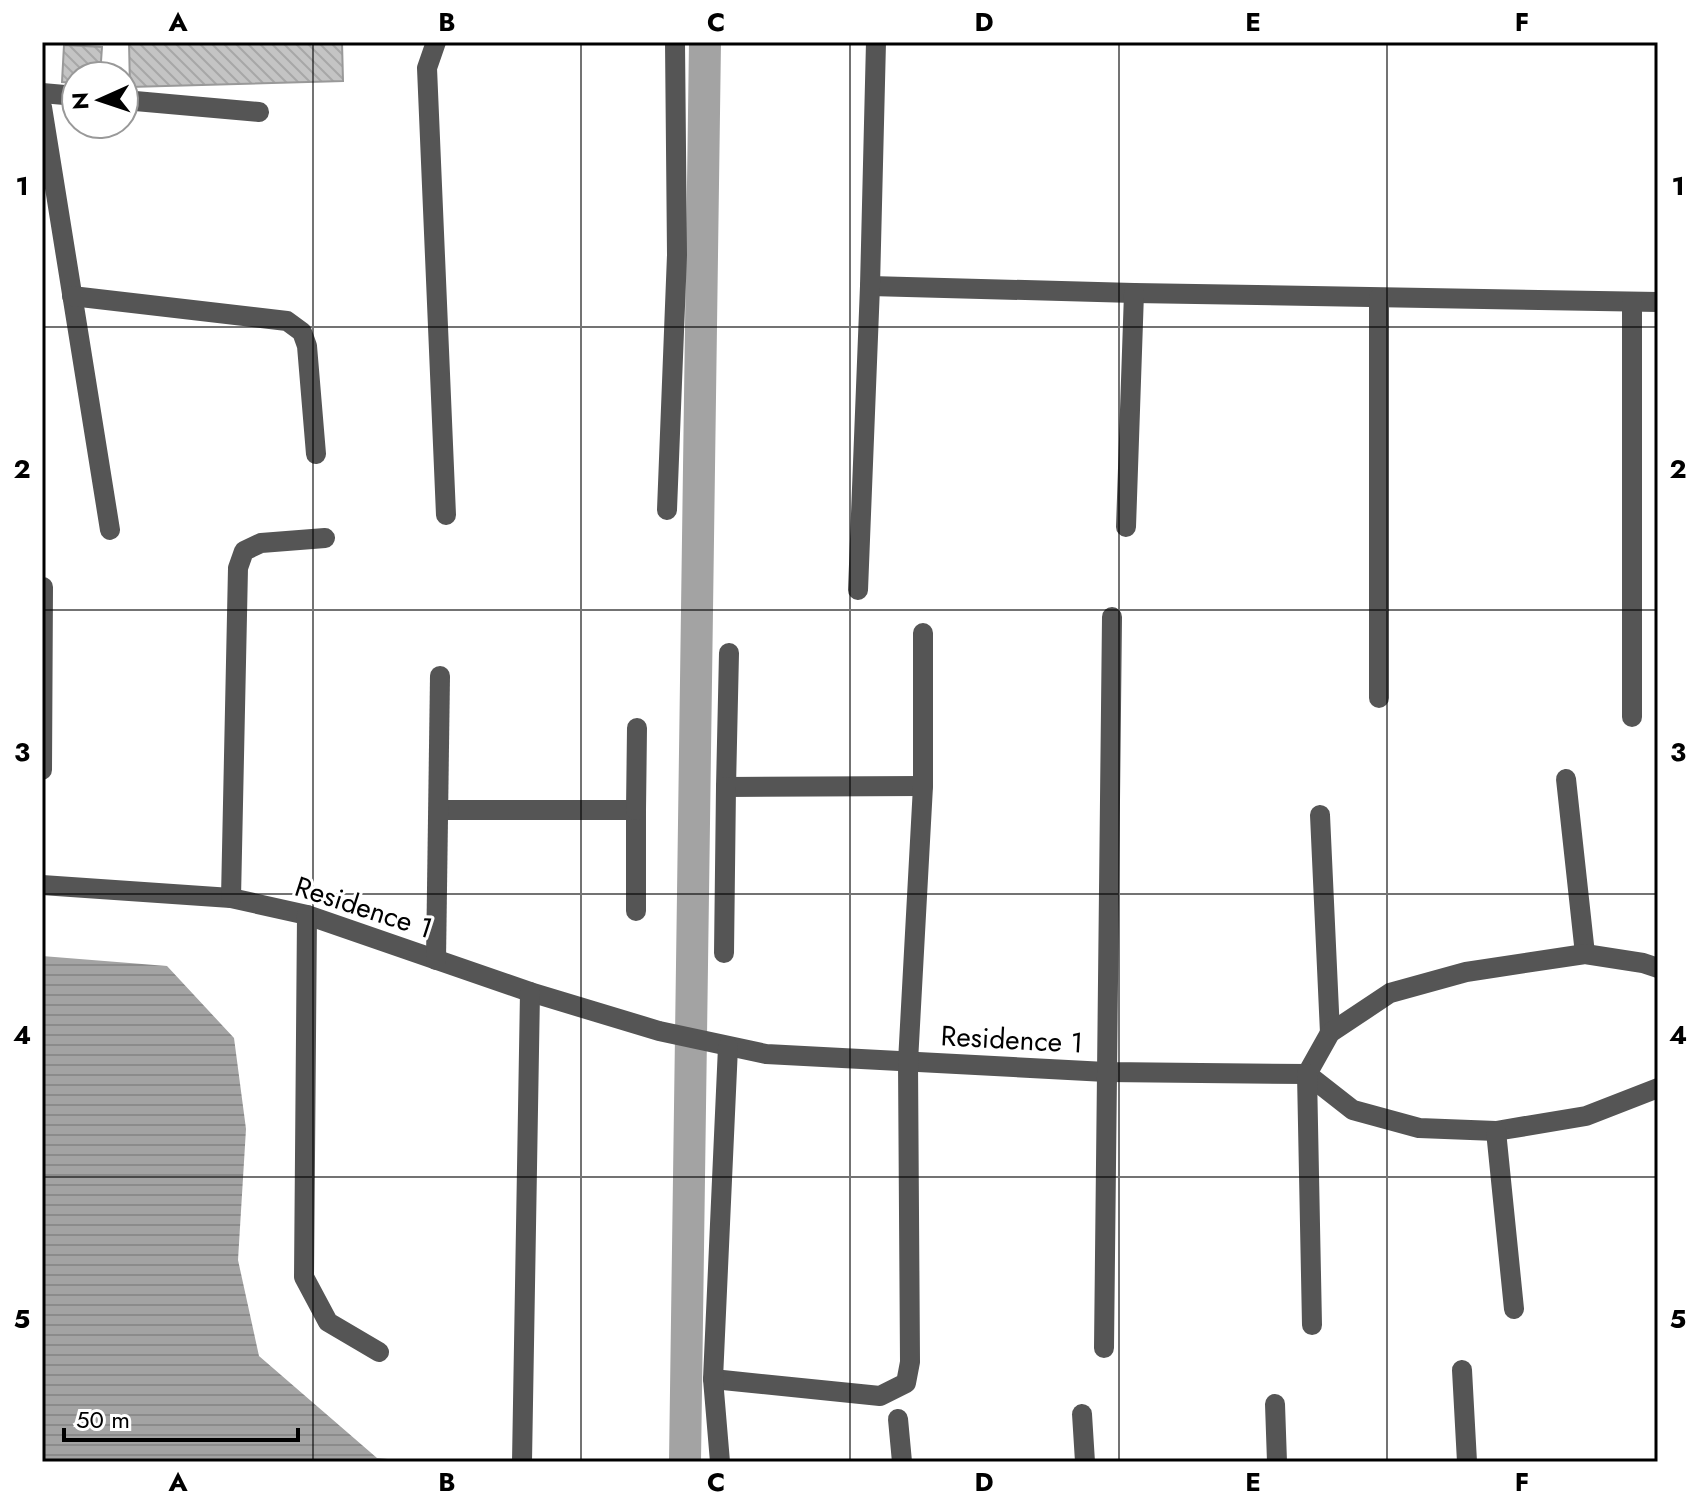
<svg xmlns="http://www.w3.org/2000/svg" width="1700" height="1504" font-family="Jost,sans-serif">
<defs>
<pattern id="water-rules" width="6" height="5" patternUnits="userSpaceOnUse" patternTransform="scale(2)"><rect width="6" height="5" fill="#a3a3a3"/><path d="M0 2.5h6" fill="none" stroke="#8b8b8b"/></pattern>
<pattern id="building-back-hatch" width="6" height="6" patternUnits="userSpaceOnUse" patternTransform="scale(2)"><rect width="6" height="6" fill="#c4c4c4"/><path d="M-1 5l2 2M0 0l6 6M5-1l2 2" fill="none" stroke="#a7a7a7"/></pattern>
</defs>
<rect width="100%" height="100%" fill="#fff"/>
<path fill="url(#water-rules)" d="M42 956 167 966 234 1038 246 1129 238 1260 259 1356 377 1458 421 1462H42Z"/>
<g fill="none" stroke-linecap="round" stroke-linejoin="round">
<path stroke="#a3a3a3" stroke-width="32" d="M685 1462 705 42"/>
</g>
<g fill="url(#building-back-hatch)" stroke="#999" stroke-width="2">
<path d="M129 42H342L343 81 130 87Z"/>
<path d="M64 45 102 47 100 76H76V83L62 82Z"/>
</g>
<g fill="none" stroke-linecap="round" stroke-linejoin="round">
<g stroke="#555" stroke-width="20">
<path d="M436 42 427 68 446 515"/>
<path d="M42 93 76 96"/>
<path d="M124 100 259 112"/>
<path d="M42 107 110 530"/>
<path d="M870 286 1134 293 1658 302"/>
<path d="M72 296 287 321 302 332 307 346 316 454"/>
<path d="M1632 302V717"/>
<path d="M667 510 677 255 675 42"/>
<path d="M1126 527 1134 293"/>
<path d="M858 590 870 286 876 42"/>
<path d="M729 653 726 787 923 786"/>
<path d="M1379 698V298"/>
<path d="M42 770 43 587"/>
<path d="M1566 779 1585 954"/>
<path d="M439 810H636V911"/>
<path d="M636 810 637 728"/>
<path d="M1320 815 1330 1033"/>
<path d="M42 885 231 898 307 915 530 992 659 1031 766 1054 1106 1072 1307 1074 1353 1110 1419 1128 1496 1131 1586 1116 1658 1088"/>
<path d="M231 898 238 568 244 551 261 543 325 538"/>
<path d="M307 915 304 1277 328 1322 379 1352"/>
<path d="M724 953 726 787"/>
<path d="M436 960 440 676"/>
<path d="M1307 1074 1330 1033 1390 993 1466 972 1585 954 1643 963 1658 968"/>
<path d="M1307 1074 1312 1325"/>
<path d="M1496 1131 1514 1309"/>
<path d="M1104 1348 1112 617"/>
<path d="M1462 1370 1467 1462"/>
<path d="M713 1379 880 1396 906 1383 910 1362 908 1062 923 786V633"/>
<path d="M1275 1404 1277 1462"/>
<path d="M1082 1414 1085 1462"/>
<path d="M898 1419 902 1462"/>
<path d="M522 1462 530 992"/>
<path d="M720 1462 713 1379 728 1047"/>
</g>
</g>
<path fill="none" stroke="#000" stroke-width="2" stroke-opacity="0.55" d="M313 42V1462M581 42V1462M850 42V1462M1119 42V1462M1387 42V1462M42 327H1658M42 610H1658M42 894H1658M42 1177H1658"/>
<g text-anchor="middle" stroke-width="6" stroke-linejoin="round" paint-order="stroke">
<g font-size="28" fill="#000" stroke="#fff">
<text transform="translate(364 907) rotate(18)" y="10">Residence 1</text>
<text transform="translate(1012 1039) rotate(3)" y="10">Residence 1</text>
</g>
</g>
<rect width="1700" height="1504" fill="none" stroke="#ffffff" stroke-width="88"/>
<g transform="translate(100 100) rotate(267)"><circle r="38" fill="#ffffff" stroke="#999999" stroke-width="2"/>
<path d="M0-6L14 30L0 20L-14 30Z" fill="#000000"/>
<text y="-12" font-size="22" font-weight="bold" text-anchor="middle" fill="#000000">N</text>
</g>
<path d="M64 1428v12h234v-12" fill="none" stroke="#000000" stroke-width="4"/>
<text x="76" y="1428" font-size="24" fill="#000000" stroke="#ffffff" stroke-width="6" paint-order="stroke">50 m</text>
<rect x="44" y="44" width="1612" height="1416" fill="none" stroke="#000" stroke-width="3"/>
<g font-size="26" text-anchor="middle" font-weight="bold" fill="#000">
<text x="178" y="31">A</text>
<text x="447" y="31">B</text>
<text x="716" y="31">C</text>
<text x="984" y="31">D</text>
<text x="1253" y="31">E</text>
<text x="1522" y="31">F</text>
<text x="22" y="195">1</text>
<text x="1678" y="195">1</text>
<text x="22" y="478">2</text>
<text x="1678" y="478">2</text>
<text x="22" y="761">3</text>
<text x="1678" y="761">3</text>
<text x="22" y="1044">4</text>
<text x="1678" y="1044">4</text>
<text x="22" y="1328">5</text>
<text x="1678" y="1328">5</text>
<text x="178" y="1491">A</text>
<text x="447" y="1491">B</text>
<text x="716" y="1491">C</text>
<text x="984" y="1491">D</text>
<text x="1253" y="1491">E</text>
<text x="1522" y="1491">F</text>
</g>
</svg>
